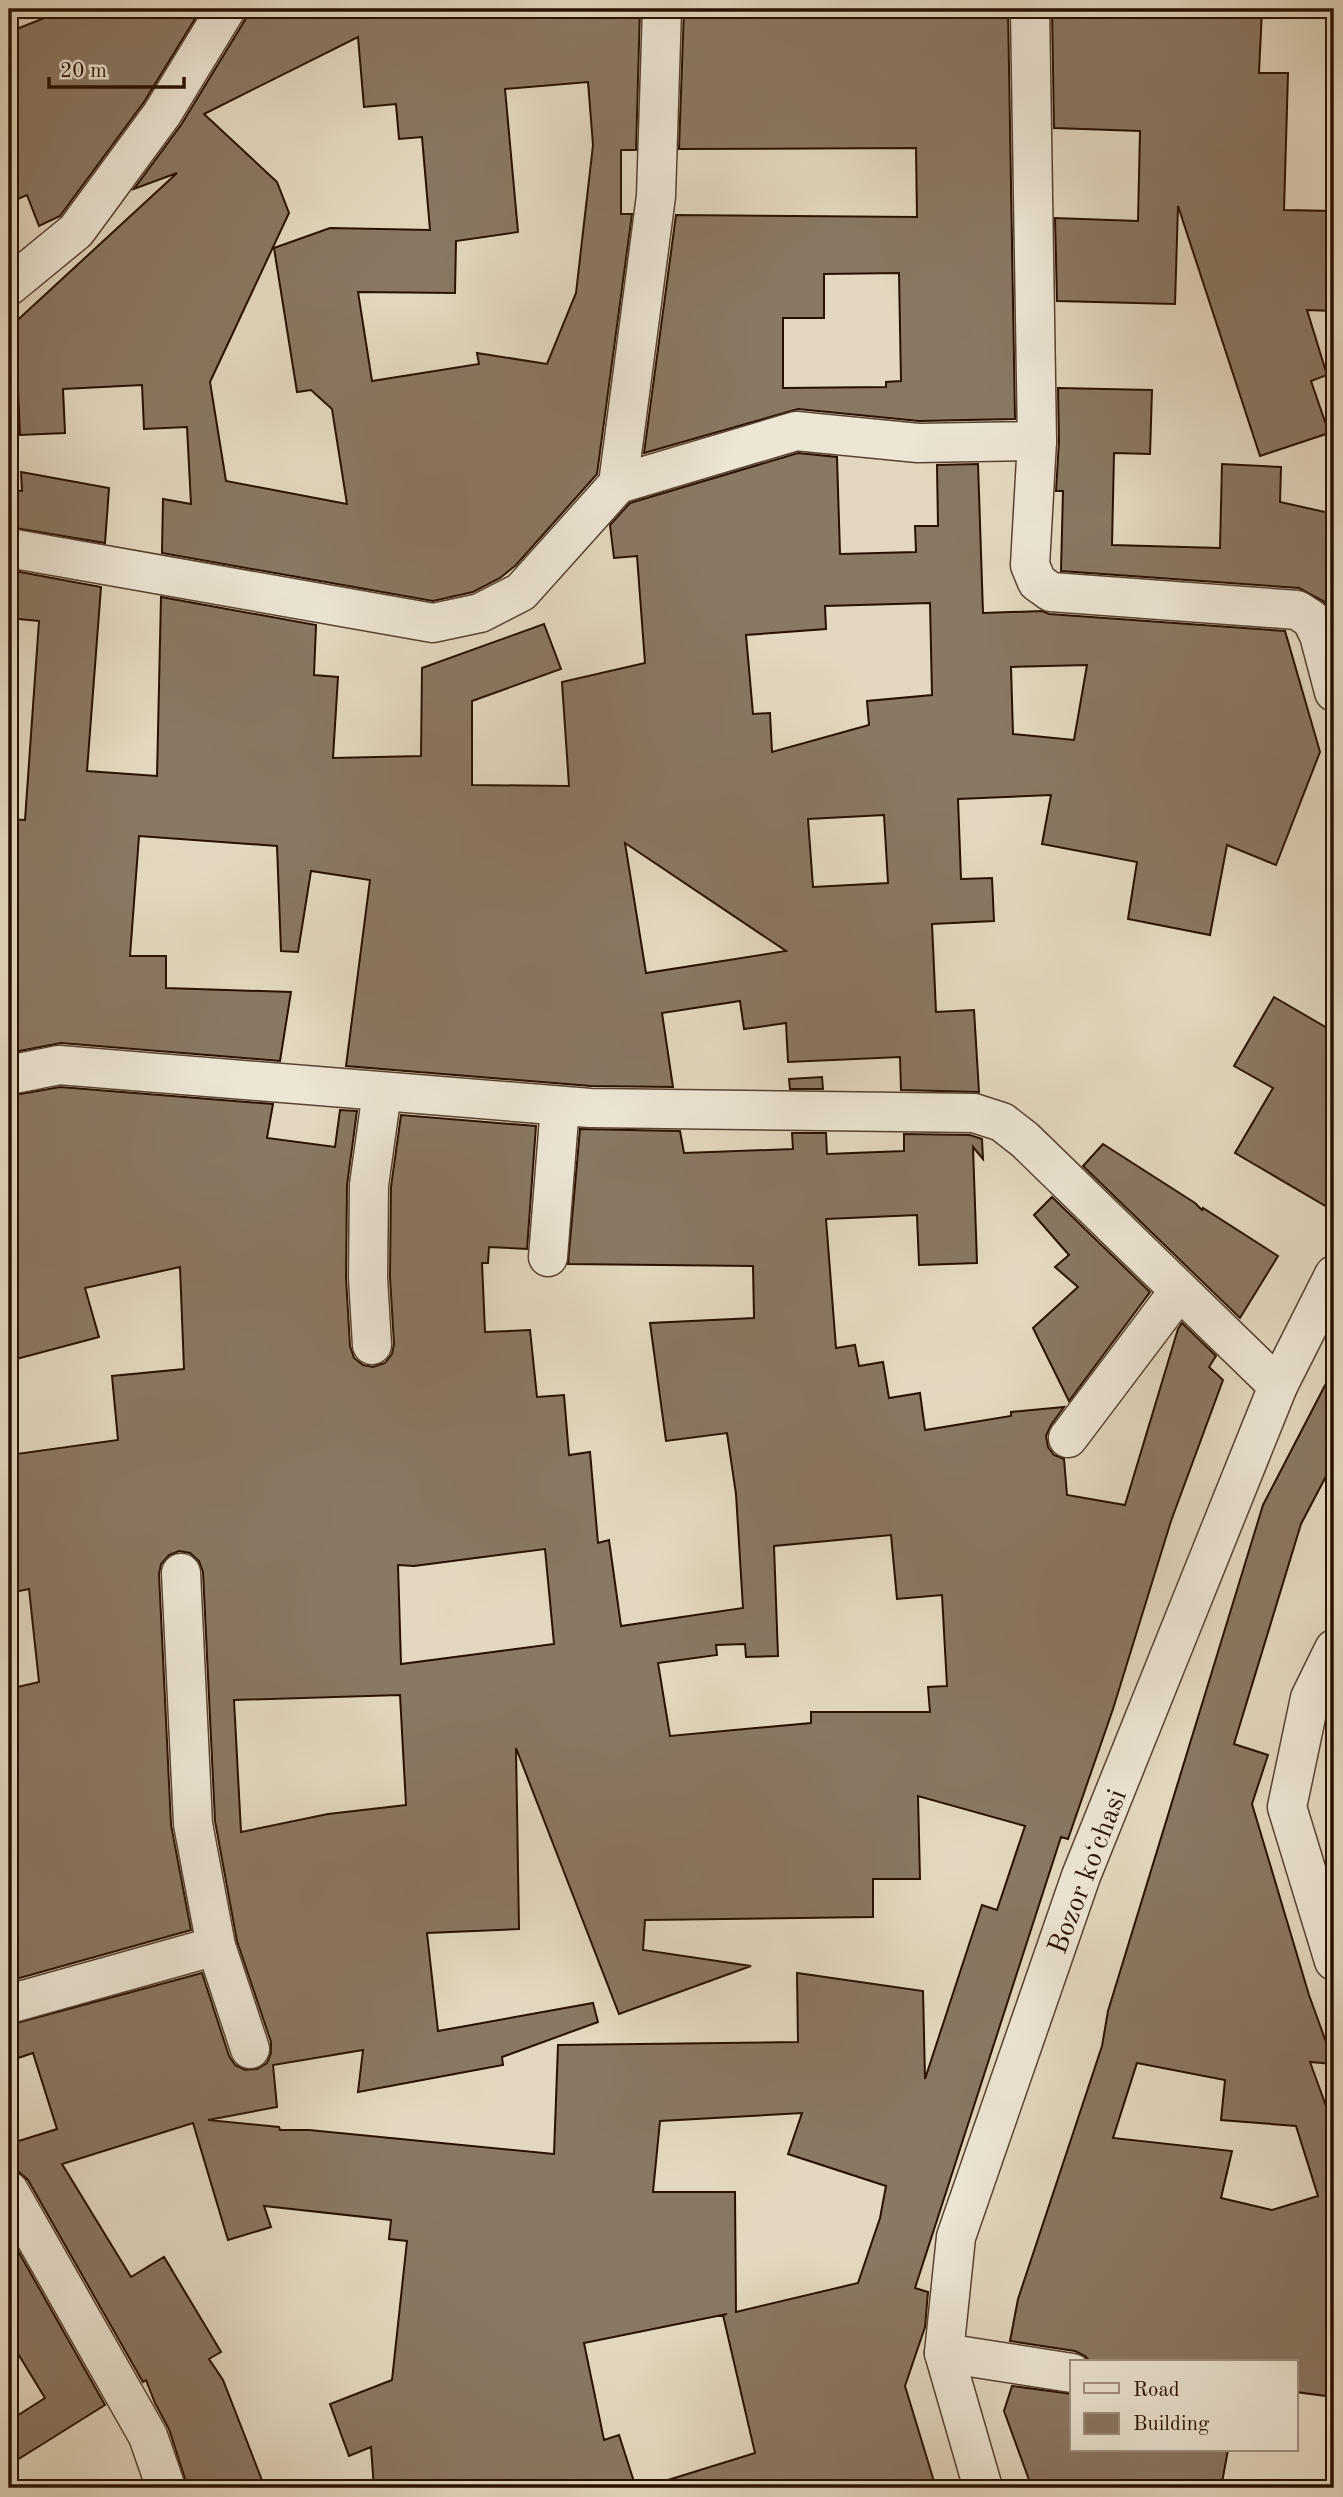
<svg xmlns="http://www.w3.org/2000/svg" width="1343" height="2497" font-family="'Old Standard TT',serif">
<rect width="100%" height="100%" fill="#e3d8bf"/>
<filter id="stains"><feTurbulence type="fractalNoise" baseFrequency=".00286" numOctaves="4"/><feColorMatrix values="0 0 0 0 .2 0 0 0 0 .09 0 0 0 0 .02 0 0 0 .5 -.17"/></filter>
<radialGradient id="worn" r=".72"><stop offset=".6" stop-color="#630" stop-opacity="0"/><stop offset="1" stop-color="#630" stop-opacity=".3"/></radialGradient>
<g fill="#8a7863" stroke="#291000" stroke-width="2" fill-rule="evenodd">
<path d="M67 9H201L144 102 60 216 39 226 27 195 18 199 9 176V32Z"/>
<path d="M248 9H640L636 150H621V214H632L597 474 516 565 500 578 473 592 433 601 162 553 163 499 191 504 187 427 144 429 142 385 63 389 65 433 20 435 18 389 9 393V328L177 173 134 189 181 125 245 20ZM358 37 364 107 396 104 399 139 422 137 430 230 330 228 274 248 297 392 311 390 332 409 347 504 226 481 210 382 289 213 277 182 204 114ZM588 82 593 145 576 293 547 364 477 353 479 364 372 381 358 292 455 293 456 241 518 232 505 89Z"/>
<path d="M684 9H1008L1015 419 919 421 798 409 644 453 676 215 917 217 916 148 679 149ZM899 273 901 381 886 382V387L783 388V318H824V274Z"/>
<path d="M1052 9H1262L1259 73H1288L1284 210 1334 211V311L1307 310 1327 375 1311 381 1329 433 1260 456 1178 206 1175 304 1057 301 1055 218 1138 221 1140 131 1054 128Z"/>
<path d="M1058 388 1152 390 1150 454 1114 453 1112 545 1220 548 1222 464 1281 467 1280 502 1334 514V611L1323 601 1299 588 1061 571 1063 491H1056L1059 441Z"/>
<path d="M798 453 837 457 840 554 916 552 915 526H938L937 465 978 464 983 613 1042 611 1049 614 1285 631 1320 752 1276 865 1227 845 1210 935 1128 919 1137 862 1042 844 1051 795 958 799 961 879 992 878 994 921 932 924 936 1012 974 1010 979 1092 901 1090 900 1057 788 1062 786 1023 744 1029 740 1001 662 1013 673 1087 591 1086 346 1066 370 880 311 871 298 952 281 951 277 846 139 836 130 956H166V988L291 992 280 1061 61 1043 9 1053V819L25 820 39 621 9 618V570L101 587 87 771 157 776 161 597 316 625 314 675 338 677 333 758 421 756 422 668 544 624 561 669 472 701V785L569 786 562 682 645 663 637 556 614 558 610 525 630 503ZM930 603 932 695 867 701 869 725 772 752 770 713 753 714 746 635 826 629 825 606ZM1087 665 1074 740 1013 734 1011 667ZM884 815 888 883 813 887 808 819ZM625 843 786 951 646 973Z"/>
<path d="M21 472 109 488 105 543 9 527V490L22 491Z"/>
<path d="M1274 997 1334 1032V1211L1235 1153 1273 1088 1234 1066Z"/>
<path d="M822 1077 823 1089H790L789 1079Z"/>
<path d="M60 1087 273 1104 267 1138 335 1147 340 1110 357 1111 347 1185 346 1278 350 1346 354 1358 363 1365 373 1367 385 1363 392 1354 394 1344 390 1277 391 1187 401 1115 536 1126 527 1249 489 1247 488 1263H482L485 1332 530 1330 537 1397 564 1395 569 1455 590 1452 598 1543 609 1540 621 1626 743 1608 736 1494 727 1433 666 1441 650 1323 754 1318 753 1266 568 1264 580 1129 680 1131 684 1153 793 1149 792 1133H826L827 1154 904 1151V1134L970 1135 982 1139 983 1159 973 1147 977 1263 919 1265 917 1215 826 1219 836 1348 855 1345 859 1366 883 1362 889 1398 920 1393 925 1430 1011 1416V1412L1064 1407 1051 1425 1046 1436 1048 1447 1054 1455 1064 1459 1067 1495 1125 1505 1178 1329 1182 1323 1216 1356 1209 1367 1223 1380 1171 1521 1113 1709 1068 1839 1061 1837 915 2288 928 2292 925 2327 905 2386 936 2488H669L668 2480 755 2453 723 2315 727 2314 584 2343 604 2440 619 2435 636 2488H374L371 2447 349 2456 330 2404 392 2380 407 2241 389 2239 391 2220 264 2206 271 2227 228 2240 193 2123 62 2164 131 2277 164 2257 221 2352 209 2359 223 2380 265 2488H188L169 2429 155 2403 146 2380 143 2382 28 2180 19 2172 9 2169V2144L57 2129 33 2053 9 2061V2025L202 1973 229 2056 235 2065 245 2070 257 2069 267 2063 271 2053V2042L237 1941 215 1821 203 1572 199 1561 190 1553 179 1551 169 1555 161 1564 159 1574 171 1825 191 1930 9 1981V1689L39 1682 29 1589 9 1593V1455L118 1440 112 1376 184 1369 180 1267 85 1288 99 1337 9 1361V1096ZM891 1535 897 1599 942 1595 947 1686 928 1687 930 1712H811V1723L670 1736 658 1663 717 1655 716 1645 745 1644 746 1657 778 1656 774 1546ZM545 1549 554 1644 401 1664 398 1565 414 1566ZM400 1695 406 1805 328 1814 241 1832 234 1700ZM516 1748 619 2014 751 1966 643 1950 645 1920 873 1917V1879H920L918 1796 1025 1826 997 1910 982 1905 925 2079 923 1991 797 1973 798 2042 558 2045 554 2154 309 2130H280L279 2127 208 2120 277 2107 273 2065 363 2050 358 2092 503 2065 502 2057 598 2022 593 2003 438 2031 427 1933 519 1929ZM802 2113 788 2154 886 2186 880 2218 858 2283 736 2312 735 2192H653L660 2121Z"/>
<path d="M1103 1144 1195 1203 1202 1210 1203 1208 1278 1256 1240 1318 1083 1166Z"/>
<path d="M1052 1197 1150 1292 1069 1401 1033 1328 1078 1287 1055 1267 1069 1255 1034 1215Z"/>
<path d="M1334 1368V1461L1301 1524 1234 1744 1268 1755 1252 1804 1309 1995 1334 2064 1310 2062 1334 2128V2397L1296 2392V2362H1090L1085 2356 1075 2351 1010 2341 1018 2299 1102 2046 1108 2011 1263 1505ZM1137 2063 1225 2080 1221 2120 1296 2126 1318 2196 1272 2210 1221 2198 1232 2151 1113 2138Z"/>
<path d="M9 2235 105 2405 9 2465V2421L45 2398 9 2339Z"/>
<path d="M1012 2386 1072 2394V2450H1228L1221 2488H1032L1004 2411Z"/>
</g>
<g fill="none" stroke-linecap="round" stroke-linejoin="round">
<g stroke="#584230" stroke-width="41">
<g id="minor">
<path d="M9 286 76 231 162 114 226 9"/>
<path d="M1037 441 1030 565 1037 582 1051 592 1297 610 1311 619 1319 635 1334 692"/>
<path d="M618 484 656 196 662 9"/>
<path d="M9 548 433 623 480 613 521 592 618 484 796 431 918 443 1037 441 1030 9"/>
<path d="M9 1075 59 1065 590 1108 974 1113 1002 1122 1025 1140 1278 1386"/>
<path d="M548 1257 560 1106"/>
<path d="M372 1345 368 1278 369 1185 382 1092"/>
<path d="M1068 1438 1179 1291"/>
<path d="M181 1573 193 1824 216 1946 250 2049"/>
<path d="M1334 1649 1310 1698 1287 1807 1334 1961"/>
<path d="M9 2004 216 1946"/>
<path d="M9 2191 148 2436 166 2488"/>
<path d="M944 2353 1072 2373"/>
<path d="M983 2488 944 2353 956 2237 1081 1876 1278 1386 1334 1275"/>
</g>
</g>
<use href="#minor" stroke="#ede6d5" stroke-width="38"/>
</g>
<g text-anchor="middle" stroke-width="6" stroke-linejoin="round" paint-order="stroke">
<g font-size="28" fill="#291000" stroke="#ede6d5">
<text transform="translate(1086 1871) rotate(-69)" y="10">Bozor koʻchasi</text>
</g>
</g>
<rect width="1343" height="2497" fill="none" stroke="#e3d8bf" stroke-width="35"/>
<rect x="10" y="10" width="1322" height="2476" fill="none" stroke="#291000" stroke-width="3.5"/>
<rect x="18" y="18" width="1308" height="2462" fill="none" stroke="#291000" stroke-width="2"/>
<rect x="1070" y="2360" width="228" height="91" fill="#ede6d5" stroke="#9f9080" stroke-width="2"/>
<rect x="1084" y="2383" width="35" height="10" fill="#ede6d5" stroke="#9f9080" stroke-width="2"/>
<text x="1133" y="2396" font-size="21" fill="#291000">Road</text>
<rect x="1084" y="2413" width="35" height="21" fill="#8a7863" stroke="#9f9080" stroke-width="2"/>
<text x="1133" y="2430" font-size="21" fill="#291000">Building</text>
<path d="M49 77v10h135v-10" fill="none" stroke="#291000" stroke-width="3.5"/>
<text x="60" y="77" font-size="21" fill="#291000" stroke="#ede6d5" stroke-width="5" paint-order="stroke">20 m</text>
<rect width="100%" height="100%" filter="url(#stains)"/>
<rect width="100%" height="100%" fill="url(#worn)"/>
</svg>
